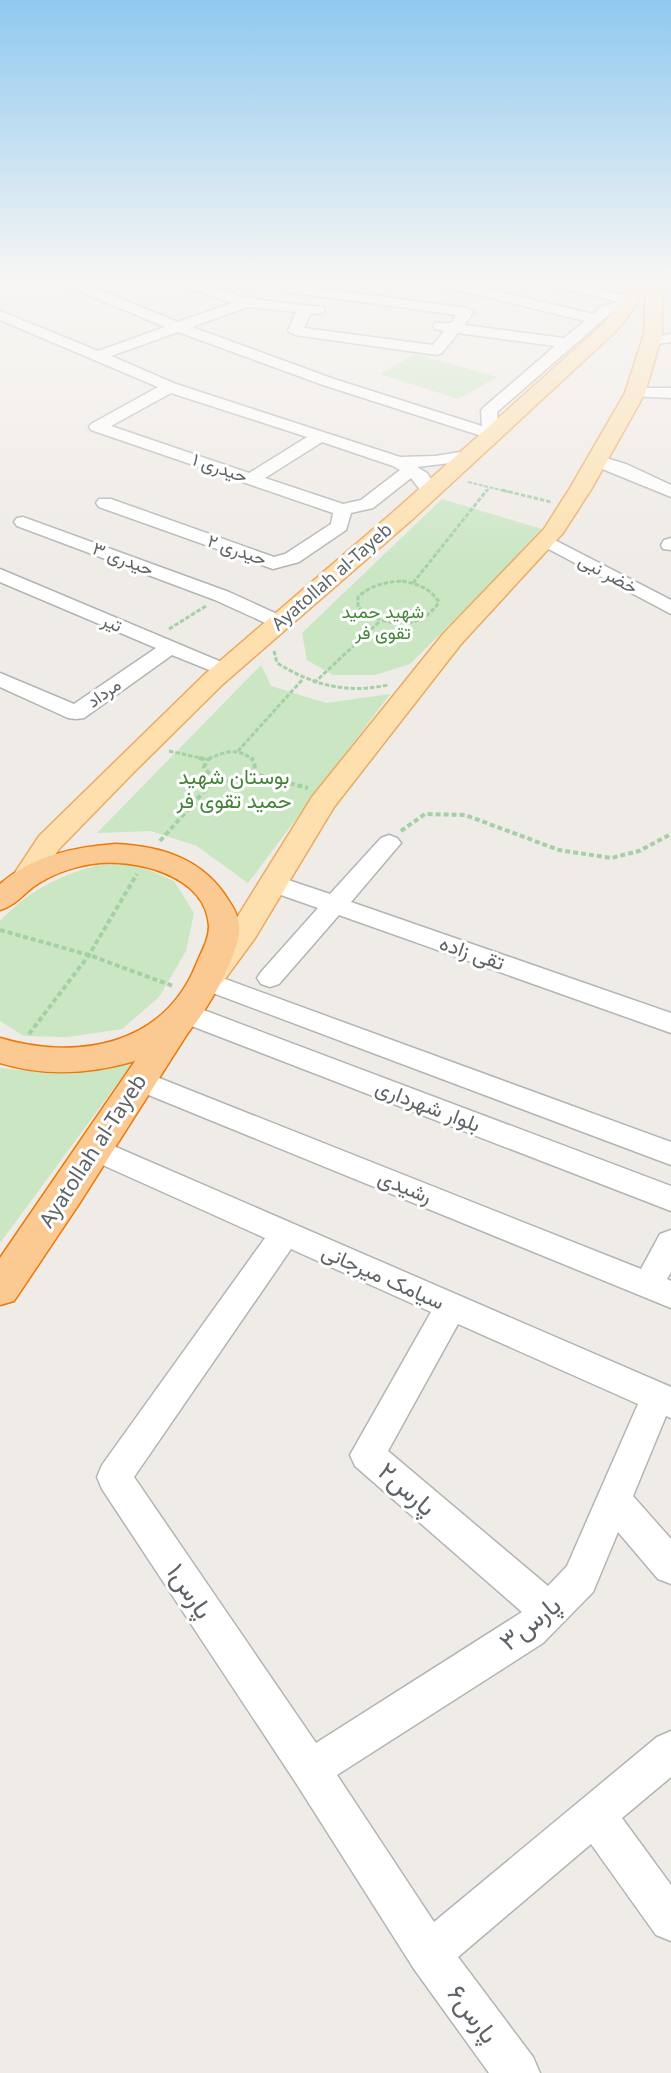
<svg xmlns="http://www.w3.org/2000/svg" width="671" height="2073" font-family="'Noto Sans',Vazirmatn,sans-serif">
<rect width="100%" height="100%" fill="#efebe6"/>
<g fill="#cae6c3">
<path d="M415 354 497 377 458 399 380 374Z"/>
<path d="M442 499 545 530 410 664 375 675H333L307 660 302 633Z"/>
<path d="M261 665 271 686 326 703 390 694 248 883 197 846 151 831 97 833Z"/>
<path d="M97 865H138L174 881 194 913 186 951 159 997 122 1029 67 1037 24 1036 0 1021V921C31 889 55 878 97 865Z"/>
<path d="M134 1061 0 1243V1068L56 1073Z"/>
</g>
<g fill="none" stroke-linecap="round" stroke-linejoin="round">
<g stroke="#b1b5b8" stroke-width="3">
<g id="minor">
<path d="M57 280H75L178 322 232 303 175 283 173 280H193L246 298 252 297 258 300 323 307 325 310 323 313 310 314 304 328 433 345 444 331 435 329 433 326 435 323H451L457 315 288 292 281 288 288 284 467 308 474 312 464 325 564 338 585 321 429 283 427 280H451L593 314 602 306 618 302 538 283 536 280H560L636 298 638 301 634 307 612 312 497 412 499 434 491 439 323 385 178 332 111 356 176 384 400 457 435 456 467 451 475 456 467 461 417 467 427 473 439 491 436 495H424L411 478 373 508 351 513 346 530 299 562 273 569 99 507 96 503 99 499H111L274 557 285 554 331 524 333 513 91 430 89 427 91 424 158 387 0 320V311L98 351 165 327 59 283ZM247 307 296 312 288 331 295 335 437 355 442 353 458 333 555 346 483 408 481 411 482 426 334 379 192 327ZM171 393 307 437 249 473 111 426ZM322 442 393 466 400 470 361 500 343 504 265 478Z"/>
<path d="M671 334V342L651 345 644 341 646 338Z"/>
<path d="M635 388H671V398L629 396 627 393Z"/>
<path d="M596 455 626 464 671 485V497L590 464 588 460 590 456Z"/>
<path d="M23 517 229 592 286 618 289 622 286 626H272L215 600 17 526 14 522 17 518Z"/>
<path d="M545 535 671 600V614L539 544 536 540 539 536Z"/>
<path d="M671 538V550L663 549 661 545 664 540Z"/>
<path d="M0 569 231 666 234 670 231 674 224 676 172 655 84 718 76 719 68 718 0 687V673L74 704 156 648 0 582Z"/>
<path d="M389 835 397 838 401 843 351 902 671 1013V1033L339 915 279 984 270 987 261 984 257 978 261 972 318 908 264 889 261 883 264 877 273 875 330 894 381 838Z"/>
<path d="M206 972 671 1142V1165L197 987 193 981 197 975Z"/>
<path d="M185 1003 671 1186V1211L176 1020 172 1013 176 1006Z"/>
<path d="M139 1070 641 1269 660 1234 671 1230V1272L667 1279 671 1281V1308L129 1087 125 1080 129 1073Z"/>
<path d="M95 1138 671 1387V1418L666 1416 633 1496 671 1539V1584L658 1579 618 1532 593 1592 543 1643 337 1775 434 1922 657 1737 671 1731V1777L622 1818 671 1885V1941L656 1935 591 1844 458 1957 533 2057 540 2073H489L414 1969 296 1783 102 1489 97 1477 102 1465 265 1238 85 1157 81 1149 85 1141ZM291 1249 431 1312 350 1455 355 1466 522 1612 316 1743 134 1477ZM458 1324 638 1404 567 1566 548 1586 388 1451Z"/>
</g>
</g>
<g stroke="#eda961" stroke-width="3">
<g id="major">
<path d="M628 280H644C641 301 629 316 615 332L415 517 223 684 134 772 59 849 37 884 27 887 17 884 12 877 39 836 205 674 399 507 603 324 621 301Z"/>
<path d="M646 280H662V334L645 393 592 488 563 533 461 644 334 807 255 938 222 983 211 986 200 983 195 975 200 967 233 924 312 797 443 634 544 529 570 488 625 393 644 334Z"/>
</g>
</g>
<g stroke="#ee7707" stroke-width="3">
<path id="highway" d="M115 844C162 846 204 859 229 901 236 911 241 923 239 935 234 959 218 990 204 1011 197 1022 190 1029 184 1039L79 1204 14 1301 0 1305V1258L135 1061C90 1074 45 1077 0 1063V1038C77 1061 163 1046 196 965 201 952 209 940 209 926 206 874 133 858 92 864 72 867 50 875 33 887 22 896 14 906 0 910V884C32 856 74 847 115 844Z"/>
</g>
<g stroke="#a3d0a5" stroke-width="2" stroke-dasharray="4 1.5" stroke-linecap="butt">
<path d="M468 482 509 492"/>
<path d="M486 492 489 488"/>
</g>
<g stroke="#a3d0a5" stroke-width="3" stroke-dasharray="4.5 2" stroke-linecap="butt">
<path d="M502 490 551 502"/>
<path d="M402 581C418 584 430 588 439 602 420 632 383 627 358 607V597C371 585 385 582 402 581Z"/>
<path d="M413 583 487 490"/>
<path d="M169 629 206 606"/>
<path d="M274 651 277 663C313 685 346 694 388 685"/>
<path d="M314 683 380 621"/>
<path d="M169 751 205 759"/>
<path d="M238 751 302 680"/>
<path d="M208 759C224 752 237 747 252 759"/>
</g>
<g stroke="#a3d0a5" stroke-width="4" stroke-dasharray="5 3" stroke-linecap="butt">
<path d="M199 758 207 760"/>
<path d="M211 758 207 760 204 767C217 787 239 784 255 769L254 761 251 758"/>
<path d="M251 773 308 788"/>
<path d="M401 831 425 814 465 815 559 850 611 858 639 851 671 834"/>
<path d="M160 841 215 779"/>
<path d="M0 930 89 955 173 986"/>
<path d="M29 1034 89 955 137 874"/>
</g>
<use href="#minor" fill="#fff" fill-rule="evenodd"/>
<use href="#major" fill="#fde0ad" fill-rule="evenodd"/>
<use href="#highway" fill="#faca92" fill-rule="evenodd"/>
</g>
<linearGradient id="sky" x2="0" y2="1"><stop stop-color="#8fc9f0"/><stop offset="0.49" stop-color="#f8f6f4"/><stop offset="1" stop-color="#f8f6f4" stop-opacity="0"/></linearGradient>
<rect width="671" height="570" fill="url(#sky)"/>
<g text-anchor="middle" stroke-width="6" stroke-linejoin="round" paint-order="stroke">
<g font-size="18" fill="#5d6366" stroke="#fff">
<text transform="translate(220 468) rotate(19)" y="6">حیدری ۱</text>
<text transform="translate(237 550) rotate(19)" y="6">حیدری ۲</text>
<text transform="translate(123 559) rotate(21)" y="6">حیدری ۳</text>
<text transform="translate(608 574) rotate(28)" y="6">خضر نبی</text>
<text transform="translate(332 577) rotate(-41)" y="6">Ayatollah al-Tayeb</text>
<text transform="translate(112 623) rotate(23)" y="6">تیر</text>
<text transform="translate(104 693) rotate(-35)" y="6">مرداد</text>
</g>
<g font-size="18" fill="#438337" stroke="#fff">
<text x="383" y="618">شهید حمید<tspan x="383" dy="21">تقوی فر</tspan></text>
</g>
<g font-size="21" fill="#438337" stroke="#fff">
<text x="234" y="784">بوستان شهید<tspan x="234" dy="24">حمید تقوی فر</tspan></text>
</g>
<g font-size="21" fill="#5d6366" stroke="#fff">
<text transform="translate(472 953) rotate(19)" y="7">تقی زاده</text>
<text transform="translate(428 1106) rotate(21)" y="7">بلوار شهرداری</text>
<text transform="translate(93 1151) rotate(-57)" y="7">Ayatollah al-Tayeb</text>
<text transform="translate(405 1187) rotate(22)" y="7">رشیدی</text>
<text transform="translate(383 1277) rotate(24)" y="7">سیامک میرجانی</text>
</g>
<g font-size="26" fill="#5d6366" stroke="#fff">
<text transform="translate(407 1489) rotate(41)" y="9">پارس۲</text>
<text transform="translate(190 1591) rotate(56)" y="9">پارس۱</text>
<text transform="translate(530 1623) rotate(-39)" y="9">پارس۳</text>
<text transform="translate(473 2014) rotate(53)" y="9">پارس۶</text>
</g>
</g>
</svg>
